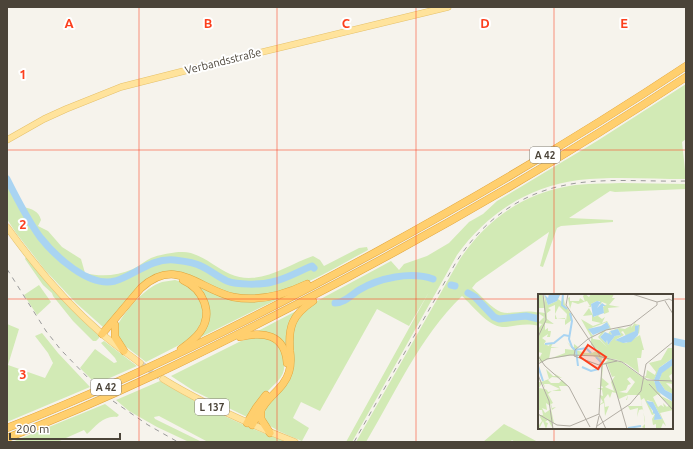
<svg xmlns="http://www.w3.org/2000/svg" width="693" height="449" font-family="Ubuntu,sans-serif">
<rect width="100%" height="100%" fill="#f6f3ec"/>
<g fill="#d2eab5">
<path d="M686 84V139L682 142 686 179C651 179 614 176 579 180 529 186 486 214 457 255L352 442H346L429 292 409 326 377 309 320 411 301 402 293 418 309 428 302 441C293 437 267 428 264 419 262 414 264 411 266 407L291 376 292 334 295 323 302 311 317 301 391 261 399 270 404 264 427 256 449 243 469 222 483 214 497 201 597 141Z"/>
<path d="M7 175 23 207C32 209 39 211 41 220L38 226 48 231 62 247 81 259 85 273C101 277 117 276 133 269 139 266 145 261 151 258 158 255 174 252 181 252 199 251 214 267 230 274 259 287 287 265 313 256L320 260 324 266 359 248 367 247 368 250C330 270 282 303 237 295 223 292 213 285 201 280 191 277 166 277 155 275L103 327 76 303 45 270 16 233 7 219Z"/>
<path d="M621 183 686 184V189L615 192 610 191 569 218 613 220V222L561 226 557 228 543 267 540 266 549 232 476 283 472 288C480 294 492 309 501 312 511 315 525 309 539 313V326C523 322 516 327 502 327 488 326 472 305 462 296 419 338 396 392 366 442H356L460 259C486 220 522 194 569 186 586 183 604 184 621 183Z"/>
<path d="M26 257C48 286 72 311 99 336V338L96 341H93L73 321 53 296 52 293 43 285 25 259Z"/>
<path d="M183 277 225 297 280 298 197 339 207 303Z"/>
<path d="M175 280 186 283 202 300 204 319 191 339 146 362 120 342 116 328C124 312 145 287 162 282 166 281 171 281 175 280Z"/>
<path d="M39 285 51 302 37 315 24 295Z"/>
<path d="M298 310 292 321 290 360 282 344 256 332Z"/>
<path d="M7 324 19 329 8 365 45 378 53 363 48 353 35 336 42 333 58 353 90 387 7 422Z"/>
<path d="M255 337C267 338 278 339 282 353 289 376 279 379 264 395 258 402 253 410 247 417L194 391 171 376 241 341Z"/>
<path d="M104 341 137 366 96 384 80 368 95 349 114 363 117 362 115 358 101 343Z"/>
<path d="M160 381C201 406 242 426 287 442H208L159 416 154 417 155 419 202 442H189L157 427 129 411 116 400Z"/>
<path d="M105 404 119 415 117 417C104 415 96 426 87 434L84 430 57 442H12Z"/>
<path d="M504 424 538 442H515L512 440 510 442H483Z"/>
</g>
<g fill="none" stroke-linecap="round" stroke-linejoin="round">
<g stroke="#a9d4f2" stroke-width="7">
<path d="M7 179C17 199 27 219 40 237 55 256 89 288 115 281 135 275 151 258 174 260 182 261 193 262 201 266 210 270 218 277 227 281 237 285 261 285 272 282 286 279 299 271 312 266L314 268"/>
<path d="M451 285 455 286"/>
<path d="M468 293 475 297 494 317 499 319 526 316 539 319"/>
<path d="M335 303C345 303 351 295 359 290 379 278 411 271 433 279"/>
<path d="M672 341 686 344"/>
</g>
<path stroke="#d4d0c8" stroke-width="6" stroke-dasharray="6 3" stroke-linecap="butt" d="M140 363 160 377"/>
<g stroke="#e6c16a" stroke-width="7">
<g id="major">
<path d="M7 140 44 119 66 109 121 87 192 69 448 7"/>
<path d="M7 227C35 266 65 302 101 333 113 344 127 353 140 363"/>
<path d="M163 379C205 405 249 424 295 442"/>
</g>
</g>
<g stroke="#e0a43c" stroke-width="8">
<g id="highway">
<path d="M115 325V337L124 351"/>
<path d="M102 334 141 288C176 256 198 289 233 297 259 302 284 295 307 284"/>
<path d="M240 337C263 331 285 334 287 363"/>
<path d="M181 349C188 344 195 339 200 332 214 313 203 289 183 280"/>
<path d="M261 410V419L270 433"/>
<path d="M247 423 256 408 266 395"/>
<path d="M252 425C256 418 260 411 265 404 273 393 285 386 289 372 291 365 291 358 290 351 288 327 292 315 313 301"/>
<path d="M7 428C133 379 255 318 374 253 480 195 585 133 686 66"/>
<path d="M7 438C107 400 200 354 295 305 429 236 560 160 686 77"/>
</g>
</g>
<use href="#major" stroke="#ffe39c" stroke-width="6"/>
<use href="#highway" stroke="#ffcf6e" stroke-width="7"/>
<g stroke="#9a9a9a" stroke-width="1" stroke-dasharray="5 5" stroke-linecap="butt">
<path d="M7 269 46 331 61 350 94 384"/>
<path d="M113 401 148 425 178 442"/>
<path d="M354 442 455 264C479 225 515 196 561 186 599 177 646 182 686 181"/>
</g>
</g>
<path fill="none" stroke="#fc3f1d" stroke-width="1" stroke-opacity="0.55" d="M139 7V442M277 7V442M416 7V442M554 7V295M7 150H686M7 299H539M672 299H686M554 428V442"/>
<g text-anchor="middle" stroke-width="4" stroke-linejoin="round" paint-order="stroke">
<g fill="#fff" stroke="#817c74" stroke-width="1">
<rect x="530" y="147" width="30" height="16" rx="3"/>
<rect x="91" y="379" width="30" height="16" rx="3"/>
<rect x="195" y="399" width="34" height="16" rx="3"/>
</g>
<g font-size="10" font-weight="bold" fill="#4b4439">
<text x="545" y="159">A 42</text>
<text x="106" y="391">A 42</text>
<text x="212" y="411">L 137</text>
</g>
<g font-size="11" fill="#4b4439" stroke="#fff">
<text transform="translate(223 61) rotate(-14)" y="4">Verbandsstraße</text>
</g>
</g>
<g transform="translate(538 294)">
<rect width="135" height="135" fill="#f6f3ec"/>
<path d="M0 0H4L7 9 6 0 10 11 19 7V3L22 0 20 5 24 8 25 0H29L25 1 27 11 34 21V26L27 31V25H17V11L10 14 13 16 9 19V25L16 30 7 29V36L10 34V37H13L12 43H9L10 40 4 44 8 47 6 50 11 52 12 49H15L13 53H21L13 54 11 65 27 59V55L35 56 29 48 36 55V50L40 53 37 56 48 59H53L51 56 54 59 60 56 53 51V43L43 25 55 32 63 29 54 27V21L45 22 51 14 56 23 62 20 60 22 64 25 67 23 64 29 69 27 72 32 73 36H68L62 43 68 49 69 46 70 51 77 42 83 41 80 35 78 36 72 37 74 41 70 40 72 37 81 34 87 35 94 31 93 34 98 27 97 30 102 31 101 40 99 38 101 32 99 31 97 37 88 42 85 37 83 38 86 41 77 46 88 49 102 41 106 56H104L103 64H99L101 79 89 70 80 66 59 62 83 68 108 86 116 87 123 102 135 108V116L122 119 128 132 125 129 123 134H118V130L115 131 114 125 117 120 114 121 106 104 103 106 107 126V135L104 133 107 130 105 115 101 116 99 123 100 114 92 116 90 112H104L102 101H90L89 106H88L90 101 81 105 78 99 74 98 72 104 70 100 66 105 67 113 71 112 67 122 66 109 61 111 65 108 62 103V101L65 102 64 96 59 94H65L64 92 62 93 64 71 70 66 64 64 63 71 62 66 55 62H58L36 61 10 65 0 70 3 68 0 67 2 66 0 61 2 63 4 59 0 58V35L4 30 0 29 6 23 0 19V18L7 19 6 14H0ZM21 12 29 20 28 27 27 24 19 25 17 20ZM69 28 72 34H70L58 40 64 38 60 43 69 53 62 46 55 45 54 42 57 41H54L51 35ZM69 70 74 83 77 82 73 88 76 97 67 93 71 90 64 84 65 71ZM92 83 97 88 89 99 81 98 88 96 90 91 93 90 89 85ZM120 100 131 111 129 113 125 109 126 113 123 111 120 113 115 103ZM109 106 115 108 124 125 116 126 121 121 115 119ZM47 0 51 3 53 0H76L74 4H77L71 11 82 13 70 14 71 18 66 20 65 13 69 10 64 8 62 11V7H59L53 10V13H50L52 12 49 7 40 10 34 8 32 15 30 4 32 3V7H41L42 4 47 8 45 2ZM135 48V64L122 73 116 86 105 83 108 82 109 76 117 81 118 78 111 69 123 66 130 54H134ZM135 71V79L131 82 135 90 128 89 135 96V100L127 96 121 87 124 78ZM8 75 15 82H19L16 80H17L24 84 14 83 10 86 13 89H21L24 86 30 92H21L23 97H14L10 100 15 109 13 110 14 114 18 113 14 116 12 109V112L8 109 9 116 4 114 7 119 13 115 16 129 20 131 15 129 14 127 15 135 10 126 7 128 10 129 8 135 5 127 1 135V131L4 127 1 121H5L4 116H0V88H2L0 82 3 88 11 85ZM4 89 7 94 6 90H11L22 95 10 98 9 96 7 95 11 109 7 95 1 94Z" fill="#d2eab5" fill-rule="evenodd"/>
<path d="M6 0 10 4 11 0 22 1 19 7 10 11ZM59 7 63 8 59 14 64 9 68 12H65L66 19 55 23 53 10ZM69 28 72 34 55 41 50 35 63 32ZM101 31 100 41 93 48 85 49 77 46 97 37V32ZM80 35 83 41 77 42 70 51 69 46 68 49 62 43 67 38 74 41 72 37ZM135 64V71L124 79 121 87 127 96 135 100V108L119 97 116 86 121 74ZM108 107 115 108 124 125 116 126 117 120 115 119V117Z" fill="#a9d4f2"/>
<path fill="none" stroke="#a9d4f2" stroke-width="2" d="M25 0 24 11 29 15M32 19 34 27 31 45 34 53 37 56 48 54 53 59M7 50 16 49 26 41 31 42M38 56 40 72M0 72 5 87M44 73 53 77 61 75 63 68 58 63M90 134 103 132"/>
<path fill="none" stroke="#b2ada4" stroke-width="1" d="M30 0 28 11 62 62M94 0 119 8M127 7 135 20M119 8 131 5 135 7M0 43 8 26 5 0M50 45 68 36 93 31 119 11V8M0 62 7 72 31 93 52 133M36 62 61 71 79 67M36 62 37 56 50 45M0 70 9 65 32 61 60 62 84 68 109 86 135 87M64 70 61 120 68 135M68 70 78 97M0 81 11 107 15 135M111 90 135 116M78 97 89 135M0 120 19 131 32 132M32 132 61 120M59 132 92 110 103 97 108 70 135 48M58 135 61 122"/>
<path fill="#fc3f1d" fill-opacity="0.15" stroke="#fc3f1d" stroke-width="2" d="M50 51 68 63 60 75 42 63Z"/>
<rect width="135" height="135" fill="none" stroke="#4b4439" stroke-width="2"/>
</g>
<g font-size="13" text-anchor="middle" font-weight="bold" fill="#fc3f1d" stroke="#fff" stroke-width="4" stroke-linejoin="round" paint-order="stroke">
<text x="69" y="28">A</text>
<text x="208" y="28">B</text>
<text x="346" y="28">C</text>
<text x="485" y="28">D</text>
<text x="624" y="28">E</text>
<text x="23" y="79">1</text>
<text x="23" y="229">2</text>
<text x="23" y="379">3</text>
</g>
<rect width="693" height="449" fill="none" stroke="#4b4439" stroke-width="16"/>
<path d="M10 433v6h110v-6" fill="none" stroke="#4b4439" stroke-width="2"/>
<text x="16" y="433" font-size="12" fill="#4b4439" stroke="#ffffff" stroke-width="3" paint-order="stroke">200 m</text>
</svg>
